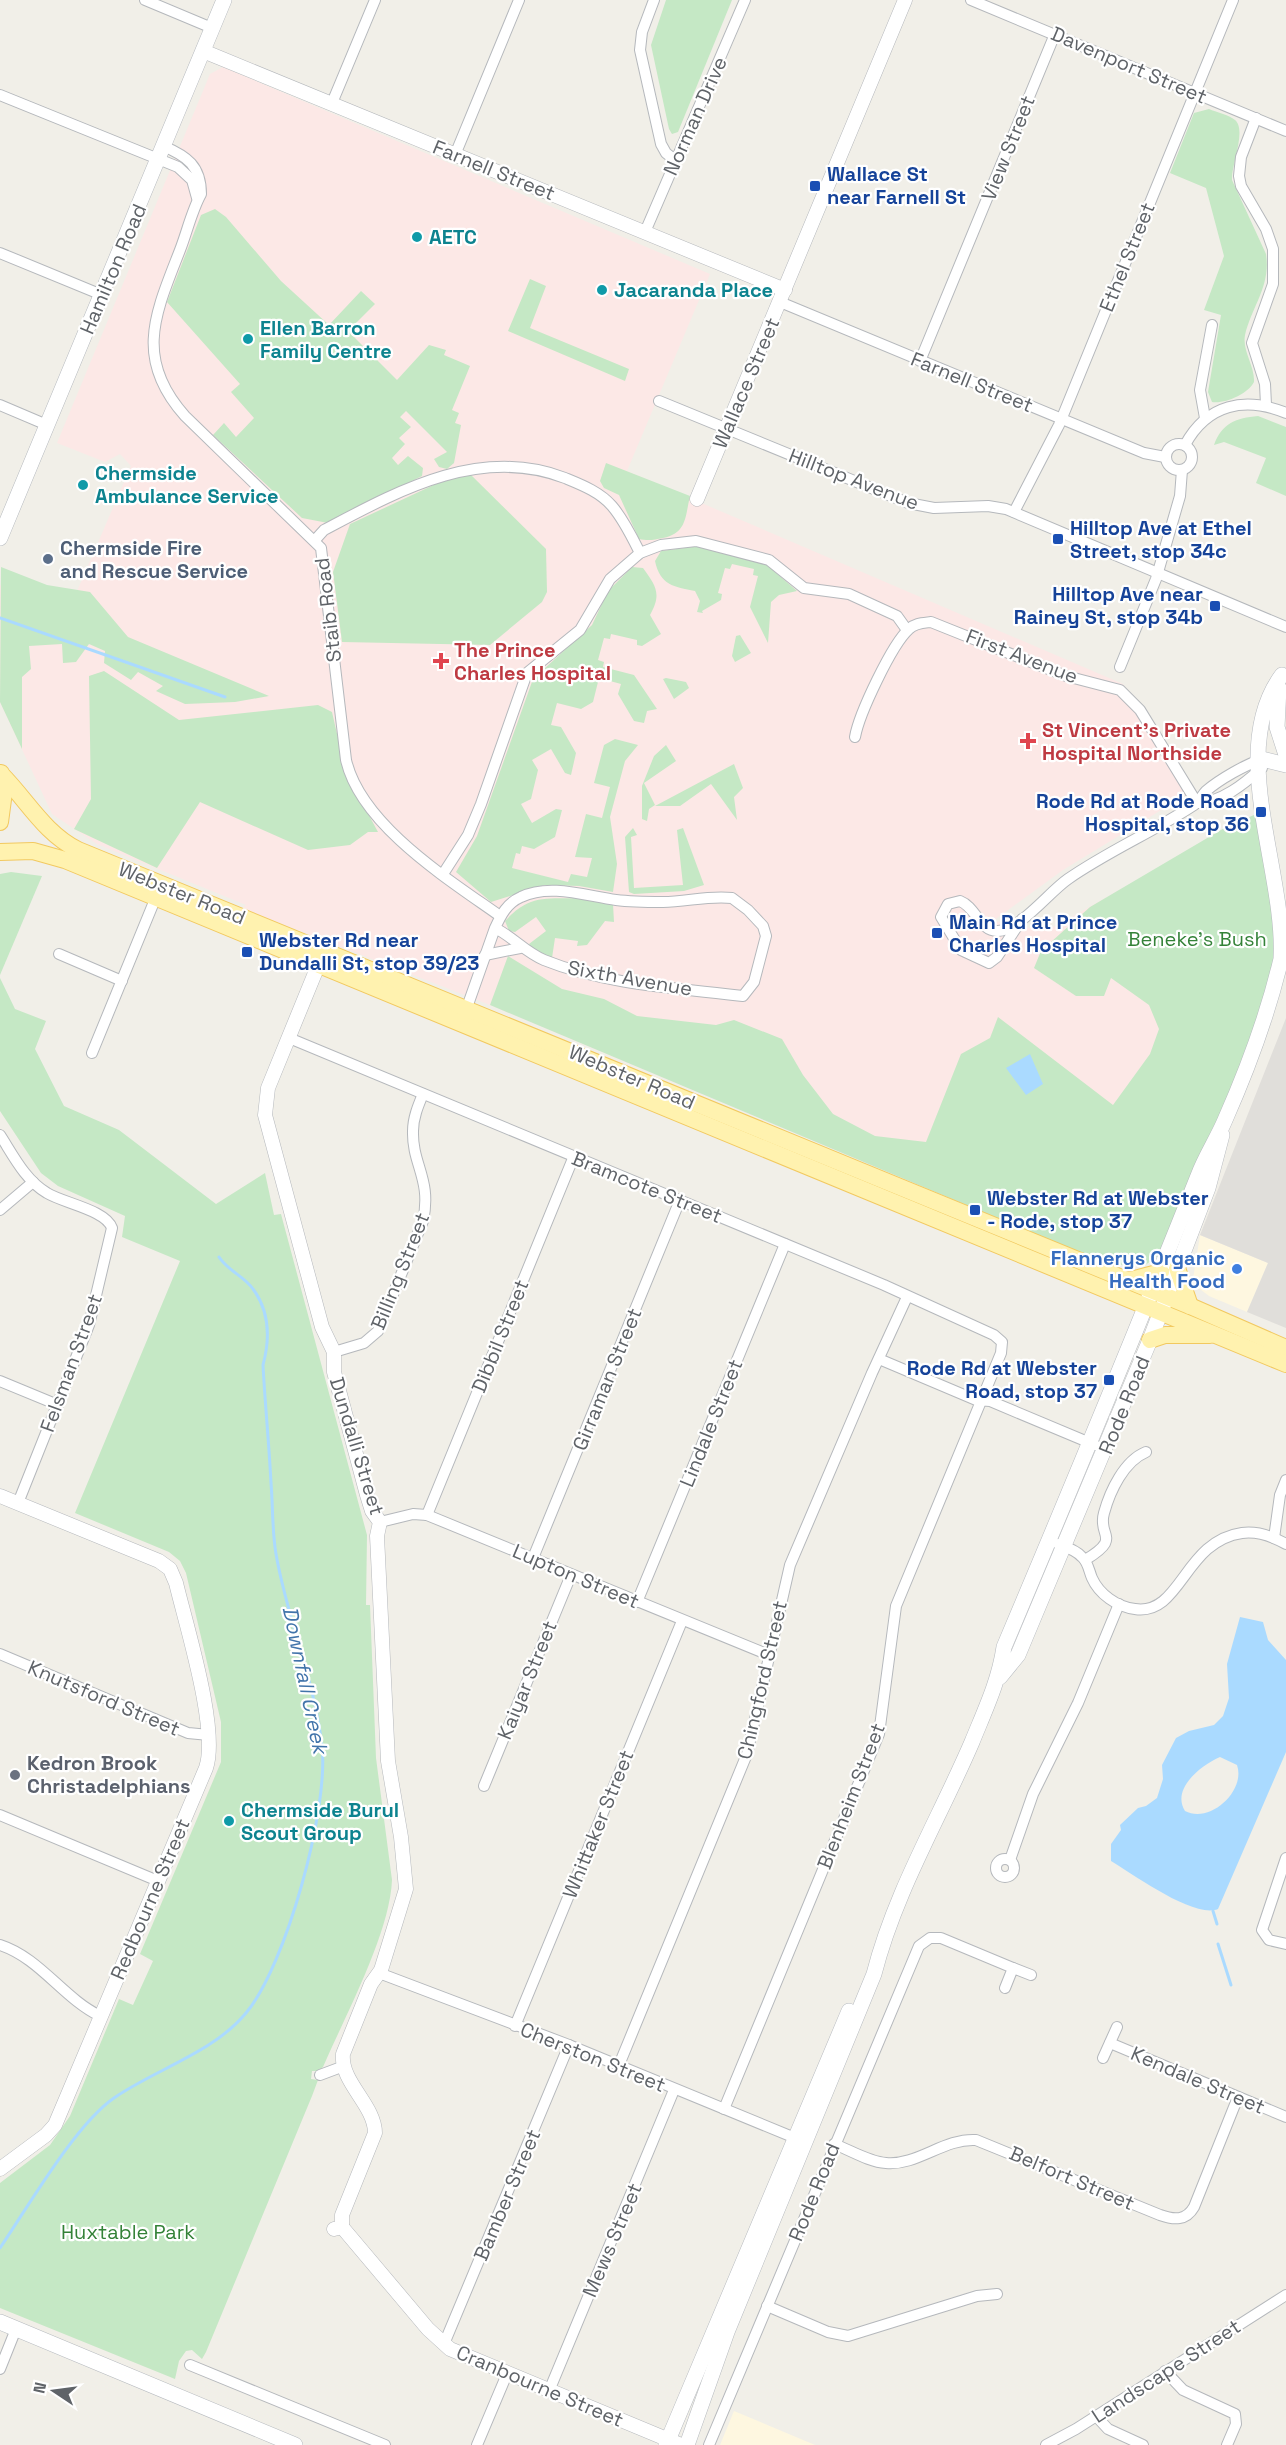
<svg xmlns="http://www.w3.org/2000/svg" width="1286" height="2445" font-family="'Space Grotesk',sans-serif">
<rect width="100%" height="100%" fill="#f1efe8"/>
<g fill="#fef7e0">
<path d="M1200 1235 1268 1263 1247 1312 1209 1296 1197 1287 1193 1279Z"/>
<path d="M734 2411 815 2445H720Z"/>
</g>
<path fill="#e0deda" d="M1286 1018V1328L1247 1312 1268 1263 1200 1235Z"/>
<path fill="#fce8e6" d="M223 67 710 274 627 471 1123 684 1194 790 1063 870 993 921 1046 931 1261 812 1144 1266 1107 1264 490 1005 249 911 243 907 246 905 97 844 52 814 0 702V585L68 612 131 466 120 454 105 462 57 443 210 74Z"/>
<g fill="#c5e8c5">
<path d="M666 0H732L678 132 672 134 669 129 651 45Z"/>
<path d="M1209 109C1216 112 1229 115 1235 120 1247 130 1231 165 1232 180L1266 254C1271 286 1252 306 1245 335 1242 351 1255 366 1254 382 1248 394 1225 404 1212 402L1208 392 1221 315 1204 310 1224 256 1206 188 1170 173 1194 113Z"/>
<path d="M215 209 226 217 281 281 329 325 361 291 375 304 348 331 397 380 429 345 446 350 444 355 470 366 452 410 459 413 455 423 461 425 454 463 447 469 439 467 434 459 447 452 406 411 400 417 411 427 399 438 405 444 392 458 398 465 408 456 423 468 422 476 328 523 302 518 213 435 224 423 236 437 254 418 231 392 240 384 167 302 201 215Z"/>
<path d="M530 279 546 286 530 328 629 369 625 381 508 331Z"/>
<path d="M1258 416 1286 427V496L1256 483 1266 458 1224 442 1214 445C1222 423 1236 418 1258 416Z"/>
<path d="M606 463 690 496C685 517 687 533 663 538 654 540 648 541 639 539L619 495 604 488 600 481Z"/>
<path d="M470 474 546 549 547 592 542 602 490 645 342 642 333 572 350 524 440 482Z"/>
<path d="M700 546 767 565 797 591 779 595 771 602 768 643 750 607 758 576 753 575 754 569 732 564 730 569 725 568 718 593 722 594 721 600 702 611 703 613 697 612 700 601 695 591C674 587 660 585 655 561L661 551Z"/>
<path d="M1 567 47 585 90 592 128 637 269 696 235 702 185 704 156 691 163 686 138 672 131 680 104 663 105 651 89 644 76 662 63 663 62 644 29 646 31 669 22 677V749L0 702Z"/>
<path d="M632 567 643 568C656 586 662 594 650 615L661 634 642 646 637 645V640L611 634 610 639 604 638 598 660 604 662 603 667 634 675 657 709 647 711 644 723 634 721 618 694 621 684 599 678 593 702 581 709 557 703 551 725 561 727 576 753 571 775 565 773 551 749 532 760 538 770 531 799 521 804 532 823 556 809 562 810 555 837 534 849 522 846 520 854 516 853 512 868 568 882 571 874 587 877 592 858 575 857 586 814 602 818 610 787 594 783 604 745 615 739 638 745 625 761 610 817 617 864 613 892 579 886 545 885 491 902 456 872 477 836 533 679 592 625 608 591Z"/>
<path d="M740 635 751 653 735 662 732 656 736 636Z"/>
<path d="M104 671 179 720 318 705 332 712 346 773 378 832H368L350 845 308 850 200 802 157 868 74 829 91 799 89 676Z"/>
<path d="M666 678 686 682 689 688 674 699 663 679Z"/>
<path d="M666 745 676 761 644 783 655 805 649 809 647 821 642 819V786L654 756Z"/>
<path d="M734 764 743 788 734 797 737 820 711 784 680 806H655Z"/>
<path d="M1261 812 1278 943 1260 1019 1162 1253 1144 1266 1107 1264 490 1005 508 956 562 989 604 999 637 1016 716 1025 734 1020 782 1039 803 1075 833 1114 875 1136 926 1142 961 1054 990 1038 998 1017 1113 1105 1150 1054 1159 1029 1149 1005 1111 978 1104 996H1076L1034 968 1041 951 1090 907 1226 827Z"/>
<path d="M633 828 637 835 631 837 634 888 683 885 677 830 683 828 704 885 684 891 634 894 629 892 625 837Z"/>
<path d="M11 872 42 876 0 975V874Z"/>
<path d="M576 898 613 904 614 922 605 921 587 945 577 946 578 941 555 938 552 958 534 952 529 944 546 931 536 917 515 932 509 931 505 921C529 895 543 899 576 898Z"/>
<path d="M0 978 15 1009 46 1021 35 1049 64 1106 119 1130 216 1204 265 1173 274 1215 281 1214 367 1535 366 1605H370L376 1758 392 1880C390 1933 345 2016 323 2067L318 2071H312L311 2079 318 2080 312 2096 206 2352 202 2359 192 2350 186 2351 179 2361 175 2379 0 2308V2183L50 2145 70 2116 119 1999 133 2005 153 1961 140 1954 221 1762V1722L186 1573 180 1561 169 1552 75 1513 180 1261 122 1237 125 1216 58 1186 41 1173 0 1111Z"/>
</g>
<g fill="#aadaff" fill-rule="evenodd">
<path d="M1030 1054 1043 1084 1026 1095 1006 1068Z"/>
<path d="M1240 1617 1263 1622 1268 1640 1286 1660V1752L1218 1909C1194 1919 1133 1874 1111 1861V1844L1121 1830 1120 1825 1138 1808 1146 1806 1157 1798 1163 1779 1162 1765 1176 1738 1189 1731 1214 1725 1223 1716 1229 1698 1227 1664ZM1220 1757 1237 1765C1246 1791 1210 1824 1185 1811 1171 1789 1201 1765 1220 1757Z"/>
</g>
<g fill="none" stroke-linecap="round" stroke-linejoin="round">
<g stroke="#aadaff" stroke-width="3">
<path d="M0 618 225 697"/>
<path d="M1213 1911 1217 1924"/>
<path d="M1218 1944 1231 1985"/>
<path d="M0 2248C28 2207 75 2125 114 2098 156 2069 213 2053 246 2013 286 1966 329 1808 322 1747 315 1681 287 1619 276 1554 272 1531 273 1506 271 1483 269 1443 265 1404 263 1365 270 1339 270 1312 253 1289 244 1276 228 1271 219 1257"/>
</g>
<g stroke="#b5b8bc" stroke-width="12">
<g id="minor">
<path d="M145 0 212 28"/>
<path d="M654 0 642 32 640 50 661 144 666 153 676 161"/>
<path d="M971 0 1286 131"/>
<path d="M0 95 178 167 192 180 197 198"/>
<path d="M332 103 375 0"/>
<path d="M1256 118 1241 157 1239 176 1241 186 1266 229 1273 249V284L1252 343 1265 384 1266 405"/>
<path d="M163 146C187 156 201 166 201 194 192 210 187 232 180 250 156 312 133 358 185 416L321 548 346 760C361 825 448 879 500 916"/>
<path d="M455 155 519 0"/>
<path d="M645 232 745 0"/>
<path d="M0 253 102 295"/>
<path d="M780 302 1144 453 1165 457"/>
<path d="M920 361 1055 34"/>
<path d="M659 401 908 503 934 508 988 506 1006 509 1286 627"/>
<path d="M0 405 47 425"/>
<path d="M1205 418 1200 390 1212 325"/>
<circle cx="1179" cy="457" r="13"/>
<path d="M1185 445C1207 404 1245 396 1286 413"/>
<path d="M1014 512 1059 425 1233 0"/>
<path d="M315 540 324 530C398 491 480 445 565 478 582 485 600 492 612 506 624 520 632 537 640 553"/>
<path d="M1120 667 1156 579 1180 496 1182 470"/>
<path d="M855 737C859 714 892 644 909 629 915 623 923 623 931 622L1066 676 1120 690 1140 710 1197 803"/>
<path d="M1197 803C1221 803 1245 783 1262 768"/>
<path d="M443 874 468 835 481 804 527 673 580 630 610 579 640 553 661 545 696 541 769 560 804 588 849 594 897 616 907 630"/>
<path d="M1022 919 997 957 989 963 961 950 941 917 948 904 960 901C976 907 980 932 998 931 1020 930 1049 892 1068 879 1108 851 1153 832 1194 805 1200 801 1202 795 1206 791 1220 779 1245 765 1262 759"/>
<path d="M59 954 122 981"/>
<path d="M485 955 520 948"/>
<path d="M465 1013 495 928C501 915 507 903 521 897 550 883 586 896 616 900 632 902 648 902 663 902 686 902 709 895 732 898L748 910 763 926 766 936 754 982 743 996C677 988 606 985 544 960 525 952 513 937 495 928"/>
<path d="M289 1038 884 1285 994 1335 1002 1342 1001 1353 896 1606 879 1734 724 2109"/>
<path d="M92 1053 156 897"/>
<path d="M0 1135C13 1155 25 1180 47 1193 63 1203 106 1210 112 1228L89 1325 18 1503"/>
<path d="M0 1210 33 1182"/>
<path d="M334 1352 364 1343 378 1331 423 1221C432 1179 412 1165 413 1131 413 1118 418 1106 423 1094"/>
<path d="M879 1359 976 1400 990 1401 1095 1445"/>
<path d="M0 1381 58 1405"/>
<path d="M427 1515 574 1156"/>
<path d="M380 1522 413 1514 427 1515 769 1655"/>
<path d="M1274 1538 1280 1495 1286 1480"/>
<path d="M1058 1544C1066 1547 1076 1550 1082 1557 1088 1562 1089 1571 1092 1578 1099 1594 1117 1607 1135 1609 1181 1616 1184 1541 1242 1533 1258 1531 1272 1536 1286 1544"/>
<path d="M533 1558 680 1200"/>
<path d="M1085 1560C1123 1537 1097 1537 1104 1513 1110 1491 1124 1461 1146 1452"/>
<path d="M637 1602 785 1244"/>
<path d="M0 1654 188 1733 209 1735"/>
<path d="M484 1786 571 1575"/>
<path d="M0 1815 158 1881"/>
<path d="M1286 1858 1262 1930 1269 1940 1286 1944"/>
<circle cx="1005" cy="1868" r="9"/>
<path d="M1010 1860 1033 1794 1078 1703 1119 1604"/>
<path d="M0 1945C40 1958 63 1998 100 2016"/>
<path d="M379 1973 569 2045 800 2140"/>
<path d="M1005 1988 1013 1968 1031 1975"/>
<path d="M515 2026 682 1621"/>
<path d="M1110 2043 1286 2117"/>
<path d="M1103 2058 1117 2027"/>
<path d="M619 2065 747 1754 790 1565 872 1373 907 1297"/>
<path d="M320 2075 344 2066"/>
<path d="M834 2144C850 2150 869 2162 886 2163 917 2166 944 2138 976 2140L1160 2215C1174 2220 1186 2221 1194 2207L1238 2097"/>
<path d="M767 2306 828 2332 848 2336 977 2296 997 2294"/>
<path d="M444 2344 569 2045"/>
<path d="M190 2365 385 2445"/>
<path d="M0 2369 16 2329"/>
<path d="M1165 2371 1183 2390 1235 2414 1236 2424 1227 2445"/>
<path d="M549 2391 674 2090"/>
<path d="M1096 2416 1108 2429 1143 2445"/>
<path d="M477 2445 507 2374"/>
<path d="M709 2445 919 1946 930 1938H941L1013 1968"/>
<path d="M1046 2445 1076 2429 1286 2295"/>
</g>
</g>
<g stroke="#b5b8bc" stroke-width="15">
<g id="tertiary">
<path d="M203 51 785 290"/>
<path d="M697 499 905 0"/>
<path d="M322 956 268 1088 265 1115 322 1327 334 1352V1372L367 1495 372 1511 380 1522 377 1536 388 1761 401 1837 406 1889 381 1970 371 1984 343 2054C340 2082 375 2105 375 2133L342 2215V2227L334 2229"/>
<path d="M0 1496 159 1561 170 1569 176 1583C186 1625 219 1730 206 1768L55 2125 46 2135 0 2169"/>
<path d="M342 2227 428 2329 450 2349 681 2445"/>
</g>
</g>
<g stroke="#b6babf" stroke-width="16">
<g id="secondary">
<path d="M0 538 224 0"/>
<path d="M1279 688 1277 727 1286 755"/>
<path d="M1262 759 1286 765"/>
<path d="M1000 1677 1018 1655 1150 1340 1208 1188 1222 1135"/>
<path d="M0 2322 295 2445"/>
<path d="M666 2445 849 2011"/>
<path d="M687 2445 727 2332 874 1974C895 1892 939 1819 972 1742 985 1710 999 1681 1004 1647 1070 1491 1135 1334 1198 1176 1205 1157 1217 1139 1225 1120 1248 1068 1268 1014 1281 959 1286 871 1226 751 1282 675"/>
</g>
</g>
<g stroke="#f2c960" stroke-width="18">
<g id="primary">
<path d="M1 774C27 800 44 833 78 850L1190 1306 1286 1348"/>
<path d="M0 822 4 792 1 773"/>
<path d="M0 852 33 851 65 860 1286 1364"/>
<path d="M1177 1268 1190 1306"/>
<path d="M1127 1281 1161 1272"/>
<path d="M1150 1340 1165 1335H1210"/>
</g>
</g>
<use href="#minor" stroke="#fff" stroke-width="10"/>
<use href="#tertiary" stroke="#fff" stroke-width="14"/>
<use href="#secondary" stroke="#fff" stroke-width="15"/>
<use href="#primary" stroke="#fff2af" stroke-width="16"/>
</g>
<g fill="#1a4fb4" stroke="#fff" stroke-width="2">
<rect x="809" y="180" width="12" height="12" rx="3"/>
<rect x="1052" y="533" width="12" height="12" rx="3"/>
<rect x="1209" y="600" width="12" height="12" rx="3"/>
<rect x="1255" y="806" width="12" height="12" rx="3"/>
<rect x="931" y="927" width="12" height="12" rx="3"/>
<rect x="241" y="946" width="12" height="12" rx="3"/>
<rect x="969" y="1204" width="12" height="12" rx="3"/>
<rect x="1103" y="1374" width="12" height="12" rx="3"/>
</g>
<g fill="#0f9aa8" stroke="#fff" stroke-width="2">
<circle cx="417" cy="237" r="6"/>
<circle cx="602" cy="290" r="6"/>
<circle cx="248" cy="339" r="6"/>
<circle cx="83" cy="485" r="6"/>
<circle cx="229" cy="1821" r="6"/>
</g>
<circle fill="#5c6f8a" stroke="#fff" stroke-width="2" cx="48" cy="559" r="6"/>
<g fill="#e0444e" stroke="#fff" stroke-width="2">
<path d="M438 652h6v6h6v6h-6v6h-6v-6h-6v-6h6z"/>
<path d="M1025 732h6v6h6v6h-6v6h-6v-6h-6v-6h6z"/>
</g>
<circle fill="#3f7fe0" stroke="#fff" stroke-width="2" cx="1237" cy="1269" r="6"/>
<circle fill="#6b7280" stroke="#fff" stroke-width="2" cx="15" cy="1775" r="6"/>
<g text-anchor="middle" stroke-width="4.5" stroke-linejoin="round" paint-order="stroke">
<g font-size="20" fill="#5f6368" stroke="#fff">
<text transform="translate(1129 65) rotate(23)" y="7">Davenport Street</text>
<text transform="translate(695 116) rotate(-66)" y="7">Norman Drive</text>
<text transform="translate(1008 148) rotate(-68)" y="7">View Street</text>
<text transform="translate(494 170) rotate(22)" y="7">Farnell Street</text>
<text transform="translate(1127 257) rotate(-68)" y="7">Ethel Street</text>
<text transform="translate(113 269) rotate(-67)" y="7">Hamilton Road</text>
<text transform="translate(972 382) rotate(22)" y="7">Farnell Street</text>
<text transform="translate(746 383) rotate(-67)" y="7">Wallace Street</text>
<text transform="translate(854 479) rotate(21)" y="7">Hilltop Avenue</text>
<text transform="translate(328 610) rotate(-97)" y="7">Staib Road</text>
<text transform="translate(1022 656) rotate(21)" y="7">First Avenue</text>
<text transform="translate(182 893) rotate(22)" y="7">Webster Road</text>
<text transform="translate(630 978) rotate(10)" y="7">Sixth Avenue</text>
<text transform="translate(632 1077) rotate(23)" y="7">Webster Road</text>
<text transform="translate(647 1187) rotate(22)" y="7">Bramcote Street</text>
<text transform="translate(400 1271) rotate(-68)" y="7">Billing Street</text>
<text transform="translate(500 1336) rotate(-68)" y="7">Dibbil Street</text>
<text transform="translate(71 1363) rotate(-70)" y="7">Felsman Street</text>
<text transform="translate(607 1379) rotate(-68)" y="7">Girraman Street</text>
<text transform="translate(1124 1405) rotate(-68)" y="7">Rode Road</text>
<text transform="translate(711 1423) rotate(-68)" y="7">Lindale Street</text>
<text transform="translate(357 1446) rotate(73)" y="7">Dundalli Street</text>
<text transform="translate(576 1576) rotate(23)" y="7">Lupton Street</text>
<text transform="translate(527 1680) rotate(-68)" y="7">Kaiyar Street</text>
<text transform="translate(762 1680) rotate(-77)" y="7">Chingford Street</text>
<text transform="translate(104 1698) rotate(23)" y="7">Knutsford Street</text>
<text transform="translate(851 1796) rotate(-69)" y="7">Blenheim Street</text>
<text transform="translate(598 1824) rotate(-68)" y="7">Whittaker Street</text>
<text transform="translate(150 1899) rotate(-67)" y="7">Redbourne Street</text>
<text transform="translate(593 2057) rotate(22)" y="7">Cherston Street</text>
<text transform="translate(1198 2080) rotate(23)" y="7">Kendale Street</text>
<text transform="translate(1072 2178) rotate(23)" y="7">Belfort Street</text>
<text transform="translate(814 2192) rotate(-68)" y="7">Rode Road</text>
<text transform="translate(507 2195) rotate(-67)" y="7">Bamber Street</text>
<text transform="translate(612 2240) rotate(-67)" y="7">Mews Street</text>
<text transform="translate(1166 2371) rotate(-33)" y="7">Landscape Street</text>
<text transform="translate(540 2386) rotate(23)" y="7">Cranbourne Street</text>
</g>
<g font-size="20" font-weight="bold" fill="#164399" stroke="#fff" text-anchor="start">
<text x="827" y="181">Wallace St<tspan x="827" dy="23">near Farnell St</tspan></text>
<text x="1070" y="535">Hilltop Ave at Ethel<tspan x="1070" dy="23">Street, stop 34c</tspan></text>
<text x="1203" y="601" text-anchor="end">Hilltop Ave near<tspan x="1203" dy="23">Rainey St, stop 34b</tspan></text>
<text x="1249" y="808" text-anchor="end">Rode Rd at Rode Road<tspan x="1249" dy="23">Hospital, stop 36</tspan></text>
<text x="949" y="929">Main Rd at Prince<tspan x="949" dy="23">Charles Hospital</tspan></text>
<text x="259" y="947">Webster Rd near<tspan x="259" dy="23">Dundalli St, stop 39/23</tspan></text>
<text x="987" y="1205">Webster Rd at Webster<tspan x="987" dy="23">- Rode, stop 37</tspan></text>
<text x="1097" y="1375" text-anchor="end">Rode Rd at Webster<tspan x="1097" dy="23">Road, stop 37</tspan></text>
</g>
<g font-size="20" font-weight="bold" fill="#0d838f" stroke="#fff" text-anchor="start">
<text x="429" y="244">AETC</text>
<text x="614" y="297">Jacaranda Place</text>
<text x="260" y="335">Ellen Barron<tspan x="260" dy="23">Family Centre</tspan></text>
<text x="95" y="480">Chermside<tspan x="95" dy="23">Ambulance Service</tspan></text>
<text x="241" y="1817">Chermside Burul<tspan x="241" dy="23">Scout Group</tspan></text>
</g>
<g font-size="20" font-weight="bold" fill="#4e5e75" stroke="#fff" text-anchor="start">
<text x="60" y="555">Chermside Fire<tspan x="60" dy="23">and Rescue Service</tspan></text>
</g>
<g font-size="20" font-weight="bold" fill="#be3a42" stroke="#fff" text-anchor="start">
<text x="454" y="657">The Prince<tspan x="454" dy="23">Charles Hospital</tspan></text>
<text x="1042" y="737">St Vincent's Private<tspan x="1042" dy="23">Hospital Northside</tspan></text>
</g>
<g font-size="20" fill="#348238" stroke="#fff">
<text x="1197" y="946">Beneke's Bush</text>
<text x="128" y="2239">Huxtable Park</text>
</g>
<g font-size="20" font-weight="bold" fill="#366cbe" stroke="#fff" text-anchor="end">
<text x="1225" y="1265">Flannerys Organic<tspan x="1225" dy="23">Health Food</tspan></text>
</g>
<g font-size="20" font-weight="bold" fill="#5b616d" stroke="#fff" text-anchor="start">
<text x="27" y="1770">Kedron Brook<tspan x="27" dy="23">Christadelphians</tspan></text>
</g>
<g font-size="21" font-style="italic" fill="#4174aa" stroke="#fff">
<text transform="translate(305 1680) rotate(78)" y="7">Downfall Creek</text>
</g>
</g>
<g transform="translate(54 2391) rotate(283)" stroke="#ffffff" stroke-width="4.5" paint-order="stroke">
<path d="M0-4.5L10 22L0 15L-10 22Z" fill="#5f6368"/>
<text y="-9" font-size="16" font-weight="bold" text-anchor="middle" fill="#5f6368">N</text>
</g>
</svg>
